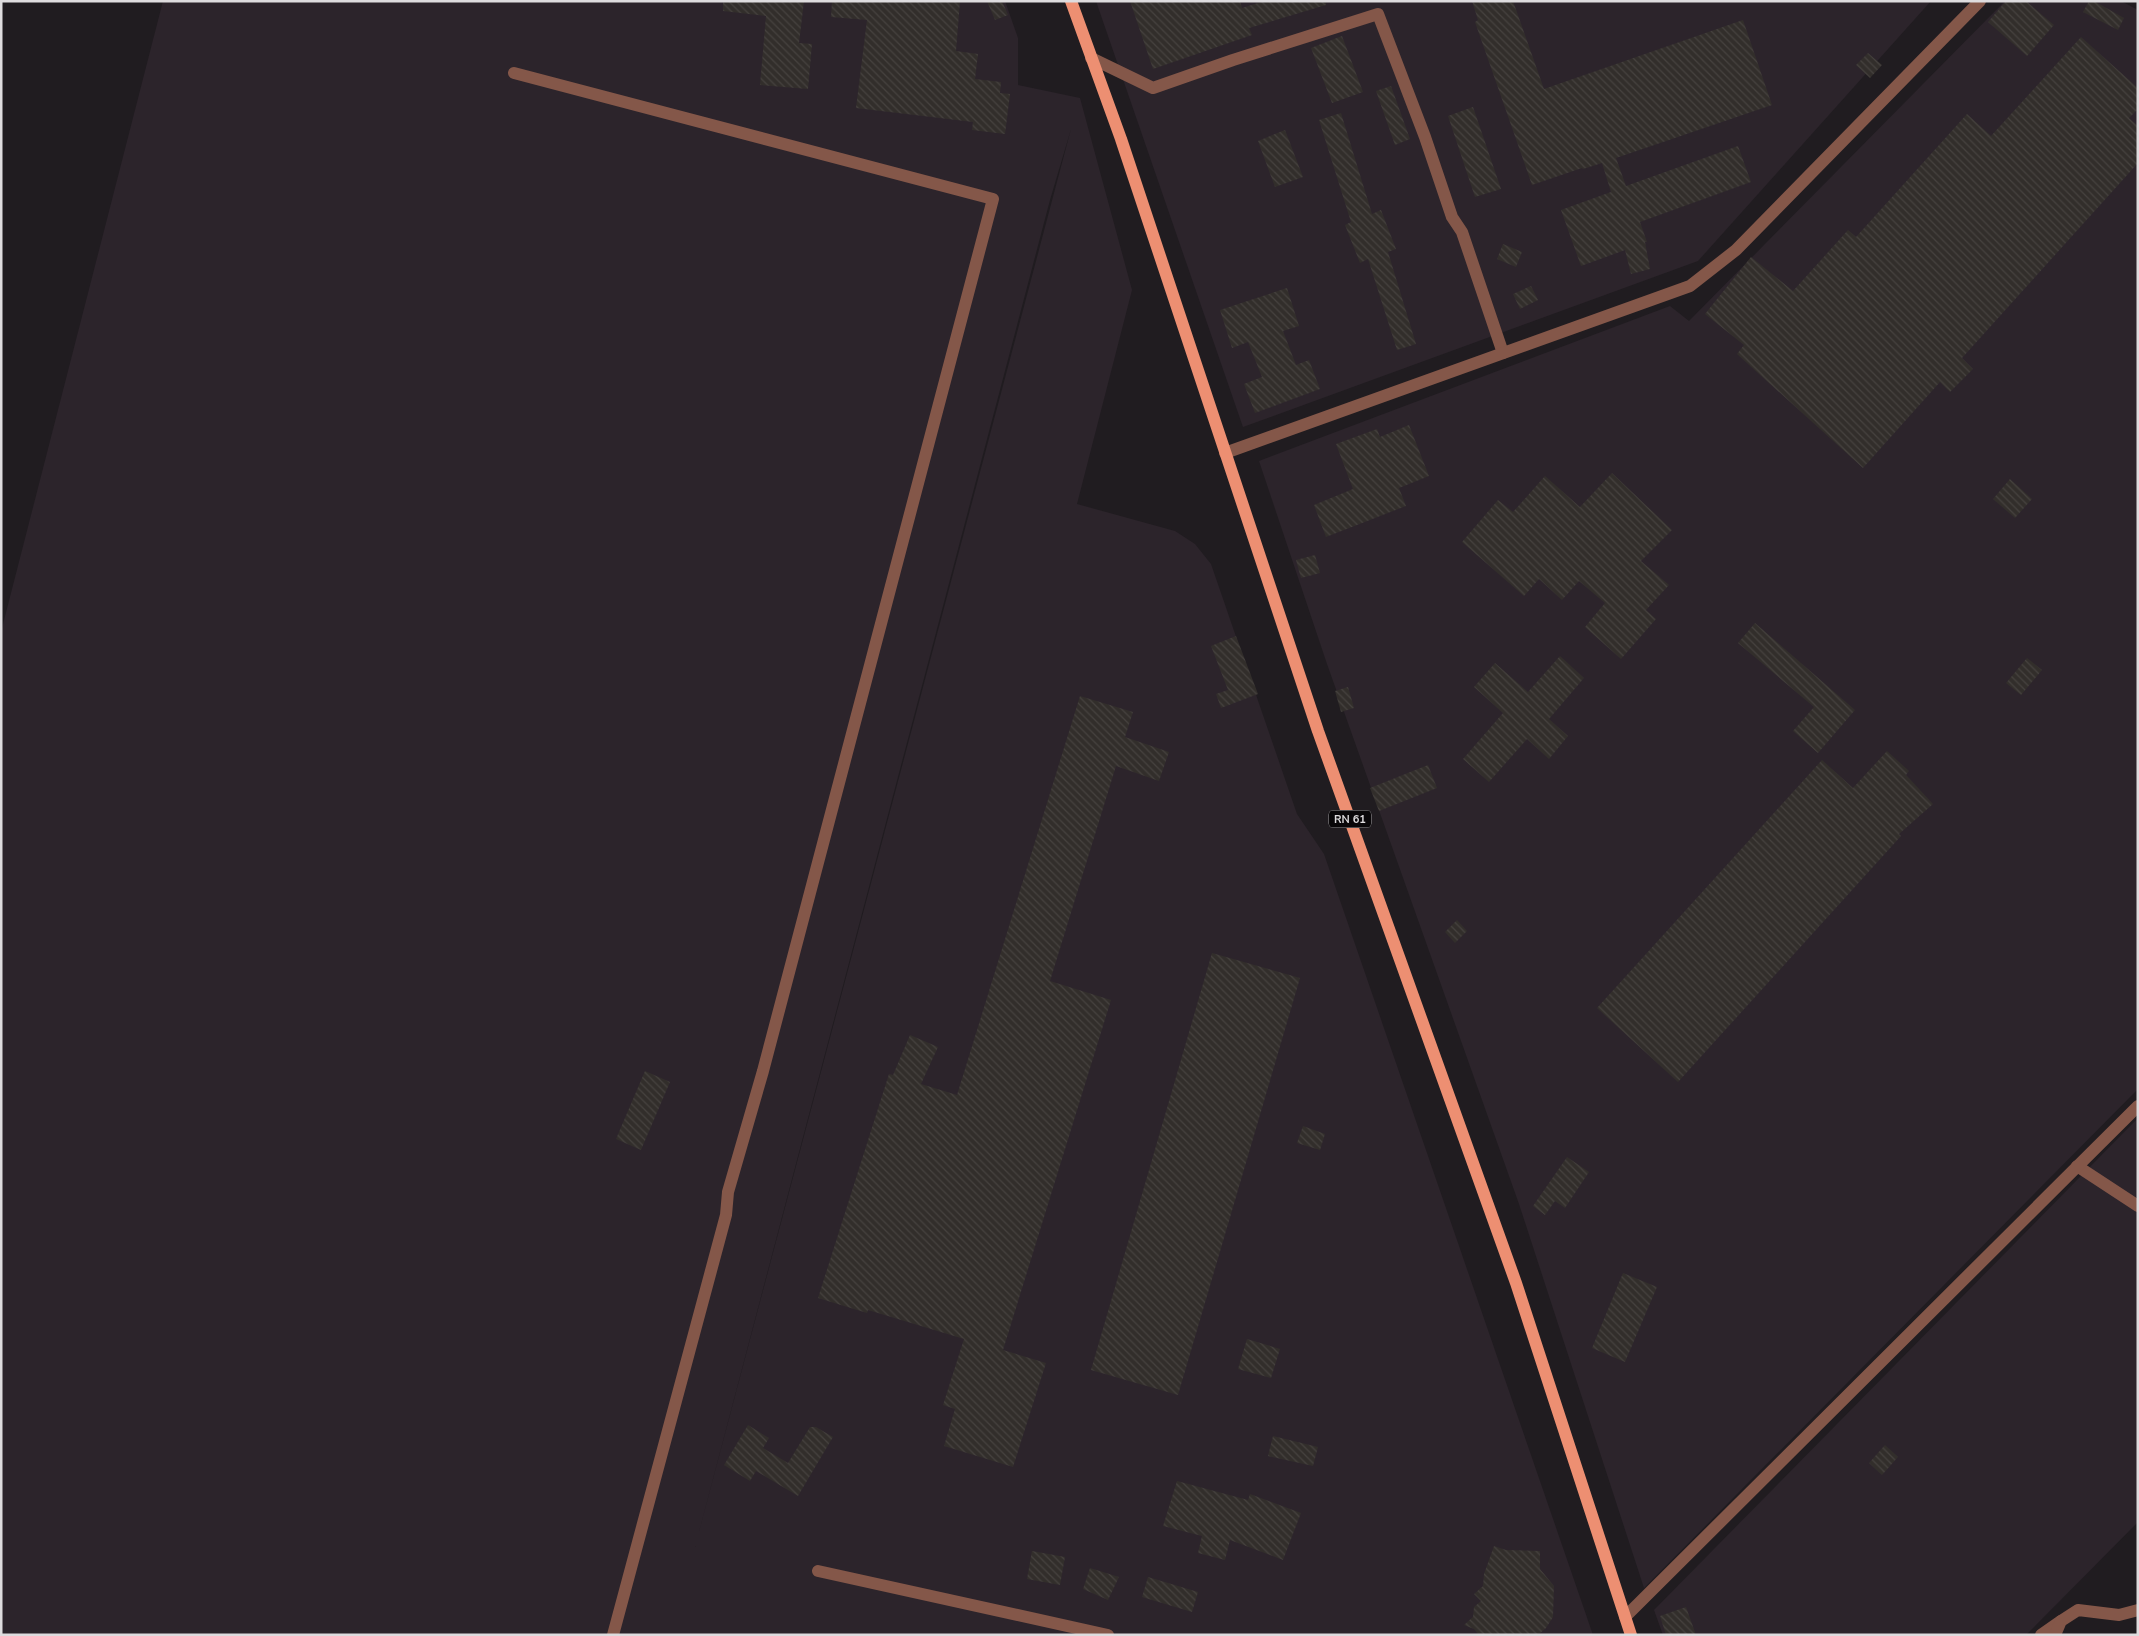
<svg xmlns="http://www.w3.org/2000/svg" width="2139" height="1636" font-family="'Nunito Sans',sans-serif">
<defs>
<pattern id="building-back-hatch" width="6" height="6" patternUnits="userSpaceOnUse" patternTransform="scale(1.25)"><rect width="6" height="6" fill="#322e2b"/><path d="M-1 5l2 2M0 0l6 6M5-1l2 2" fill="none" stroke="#46423f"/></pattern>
</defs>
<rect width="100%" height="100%" fill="#201c20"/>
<g fill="#2c242b" fill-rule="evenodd">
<path d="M163 1H1005L1018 38V85L1080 98 1132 290 1077 504 1175 531 1195 544 1211 564 1297 814 1324 854 1593 1635H1V632ZM1071 129 695 1547 1050 200Z"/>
<path d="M1096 1H1931L1698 261 1243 427Z"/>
<path d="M2005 1H2121L2138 10V1089L1644 1588 1519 1204 1327 664 1259 461 1670 306 1689 321Z"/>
<path d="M2138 1118V1522L2026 1635H1663L1654 1610Z"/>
</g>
<g fill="url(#building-back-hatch)">
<path d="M723 1H804L799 43 812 44 808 89 760 85 766 16 723 11Z"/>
<path d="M832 1H960L956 51 978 54 975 79 1001 82 1000 93 1010 94 1005 134 972 130 973 122 856 108 867 20 831 17Z"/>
<path d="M987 1H1002L1008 15 995 20Z"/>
<path d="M1130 1H1240L1242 8 1264 1H1326V5L1249 28 1252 35 1153 69Z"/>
<path d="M1472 1H1513L1544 89 1743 20 1772 105 1616 158 1626 186 1738 146 1751 182 1640 222 1647 242H1645L1650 269 1631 274 1625 250 1581 266 1561 210 1611 192 1602 163 1583 169 1582 168 1532 185 1475 22 1478 20Z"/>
<path d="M2006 1H2026L2054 25 2027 56 1988 22Z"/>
<path d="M2089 1H2094L2124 18 2118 30 2083 12Z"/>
<path d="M1342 36 1363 92 1332 103 1311 48Z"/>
<path d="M2081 37 2138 88V109L2129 118 2138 126V163L1962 358 1973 369 1950 392 1940 382 1863 468 1737 354 1744 345 1705 314 1751 257 1793 291 1848 230 1856 237 1967 114 1991 136Z"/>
<path d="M1868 53 1882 65 1870 78 1856 65Z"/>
<path d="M1391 86 1410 139 1395 145 1376 91Z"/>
<path d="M1473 107 1501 189 1475 197 1448 116Z"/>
<path d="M1341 113 1372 214 1381 210 1396 249 1388 252 1416 344 1397 350 1368 259 1360 263 1345 225 1351 222 1319 120Z"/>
<path d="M1285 130 1303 177 1275 187 1258 141Z"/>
<path d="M1503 244 1522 252 1516 267 1497 259Z"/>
<path d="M1531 286 1538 300 1520 309 1513 294Z"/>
<path d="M1287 288 1299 326 1283 331 1296 365 1309 360 1320 389 1255 413 1244 384 1262 377 1248 342 1232 348 1220 310Z"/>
<path d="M1409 425 1429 476 1399 488 1406 506 1326 537 1314 505 1353 489 1336 444 1377 429 1380 437Z"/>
<path d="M1612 473 1672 530 1641 561 1669 585 1646 610 1656 619 1621 659 1585 627 1605 603 1579 581 1562 600 1539 579 1524 596 1462 542 1498 500 1513 512 1545 476 1580 507Z"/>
<path d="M2010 479 2032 499 2015 518 1993 499Z"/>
<path d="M1315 555 1320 573 1301 578 1296 560Z"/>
<path d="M1755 623 1855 710 1818 753 1793 731 1814 707 1738 643Z"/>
<path d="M1236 636 1258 694 1221 708 1216 694 1228 690 1211 646Z"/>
<path d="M1560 656 1584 678 1549 719 1568 736 1549 759 1527 739 1489 782 1463 759 1503 713 1474 687 1495 663 1528 692Z"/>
<path d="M2027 658 2042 670 2021 695 2006 683Z"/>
<path d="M1348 687 1354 708 1341 712 1335 691Z"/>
<path d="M1080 696 1133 712 1125 737 1169 752 1159 781 1116 766 1050 981 1111 1000 1003 1350 1046 1363 1013 1467 944 1446 955 1409 943 1405 964 1339 868 1310 867 1313 818 1298 889 1074 893 1075 910 1035 938 1047 921 1084 957 1095Z"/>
<path d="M1887 751 1909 771 1906 775 1933 804 1899 834 1901 836 1678 1082 1597 1008 1822 760 1853 788Z"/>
<path d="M1428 765 1437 788 1379 811 1370 788Z"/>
<path d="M1457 920 1467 931 1455 943 1445 932Z"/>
<path d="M1212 953 1300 978 1178 1395 1091 1370Z"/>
<path d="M645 1071 670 1082 641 1150 616 1139Z"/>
<path d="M1303 1126 1325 1134 1320 1150 1297 1143Z"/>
<path d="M1567 1157 1589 1172 1565 1208 1555 1201 1545 1215 1533 1206Z"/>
<path d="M1623 1273 1657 1287 1625 1362 1592 1348Z"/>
<path d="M1247 1339 1280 1349 1271 1378 1238 1369Z"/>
<path d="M748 1425 769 1438 763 1448 788 1463 810 1427H816L833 1437 798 1496 756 1471 750 1481 724 1465Z"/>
<path d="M1273 1436 1318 1447 1313 1466 1268 1456Z"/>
<path d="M1885 1445 1898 1457 1882 1475 1869 1463Z"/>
<path d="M1177 1481 1248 1500 1250 1494 1301 1513 1283 1560 1230 1540 1225 1560 1198 1553 1202 1536 1163 1526Z"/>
<path d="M1494 1546 1506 1550 1540 1551V1569L1554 1586 1553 1617 1546 1628 1538 1635H1479L1474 1629 1464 1625 1473 1617 1474 1607 1481 1601 1474 1594 1483 1586 1484 1574Z"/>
<path d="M1032 1551 1065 1557 1060 1585 1027 1579Z"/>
<path d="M1090 1568 1119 1577 1108 1600 1083 1589Z"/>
<path d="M1148 1577 1198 1592 1192 1612 1142 1597Z"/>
<path d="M1686 1607 1696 1635H1666L1660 1616Z"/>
</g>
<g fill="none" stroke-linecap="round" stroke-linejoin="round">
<g stroke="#845749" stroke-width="12">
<path d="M1091 58 1153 88 1233 60 1378 14 1425 137 1452 217 1462 232 1503 353"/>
<path d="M514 73 993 199 763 1071 728 1192 726 1215 613 1635"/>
<path d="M1225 453 1690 286 1736 250 1980 1"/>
<path d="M2077 1166 2138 1206"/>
<path d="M818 1571 1108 1635"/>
<path d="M1625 1617 2138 1106"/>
<path d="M2041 1635 2061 1621"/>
<path d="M2055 1635 2061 1621 2078 1610 2119 1615 2138 1610"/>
</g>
<path stroke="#ed8f72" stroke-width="12" d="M1071 1 1121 139 1318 731 1516 1283 1631 1635"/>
</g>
<g text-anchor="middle" stroke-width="4.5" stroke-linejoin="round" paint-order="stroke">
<rect fill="#090709" stroke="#9e9c9e" stroke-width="1" x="1329" y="810.5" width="42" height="17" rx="4"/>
<g font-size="11" font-weight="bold" fill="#dedcde">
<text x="1350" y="823">RN 61</text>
</g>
</g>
<rect width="2139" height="1636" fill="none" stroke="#dedcde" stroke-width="5"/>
</svg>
